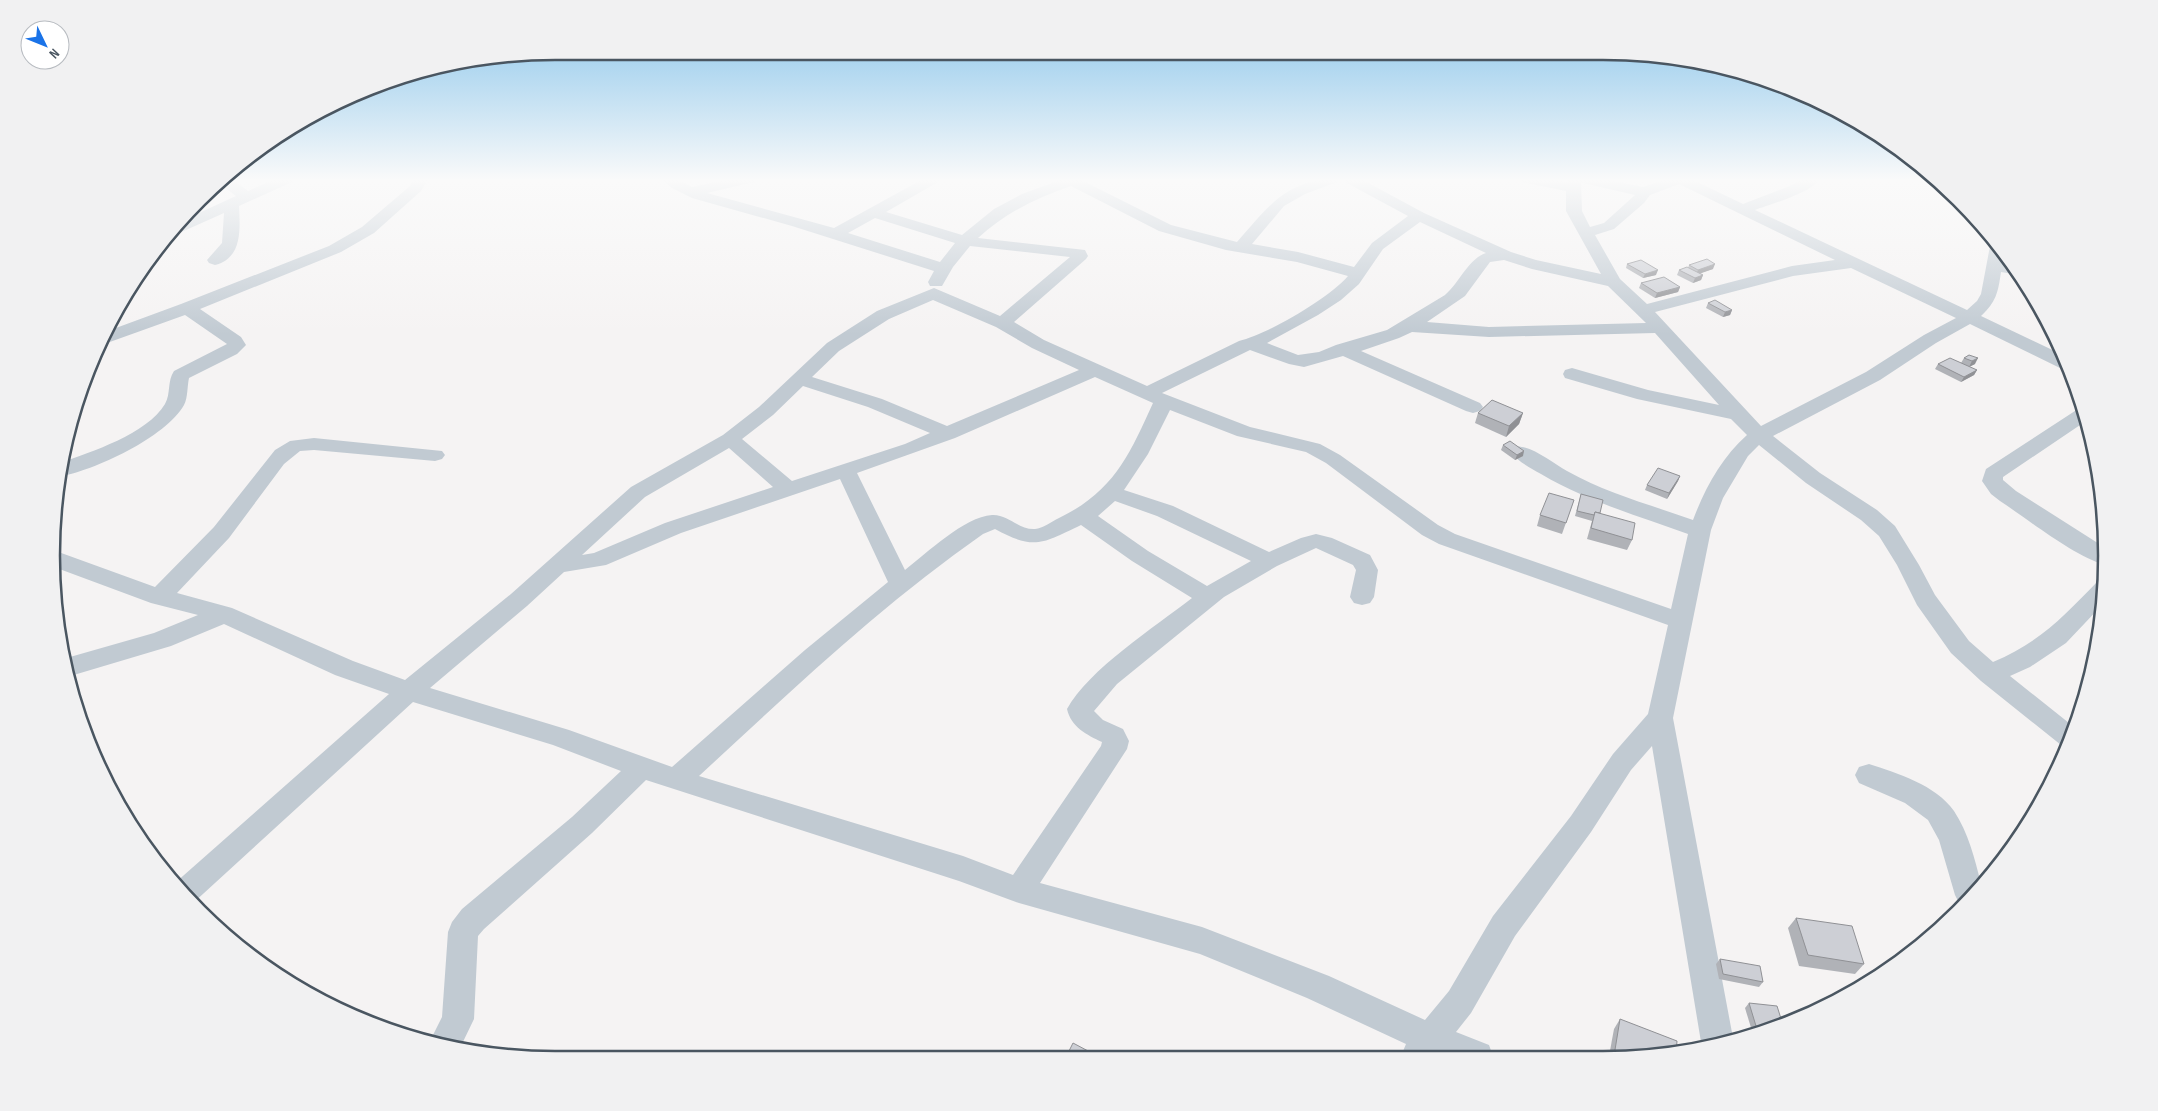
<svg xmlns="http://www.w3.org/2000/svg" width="2158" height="1111" font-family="'Sofia Sans Condensed',sans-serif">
<rect width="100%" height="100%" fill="#f5f3f3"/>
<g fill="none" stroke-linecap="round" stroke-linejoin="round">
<g fill="#c1cad2" fill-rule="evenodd">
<path d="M223 179H232L248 191 275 179H294L292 182 239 206C240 228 243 258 215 265L209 263 207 260 222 243 224 213 177 234 168 235 177 223 236 196 219 183Z"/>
<path d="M414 179H428L421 191 374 233 341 252 200 309 241 337 246 345 237 354 189 378C187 387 188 397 184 405 166 437 94 471 58 477L60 463C91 452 147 434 165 404 171 394 167 381 174 371L227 344 185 315 107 343 99 344 105 332 181 304 329 246 362 227 410 186Z"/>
<path d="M661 179H677L692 187 730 179H756L754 182 707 193 834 228 923 179H940L938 182 886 212 962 235 994 209 1022 194 1063 179H1084L1083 181 1171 225 1237 242C1269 206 1286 179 1339 179L1337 182 1305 194 1284 206 1252 244 1298 252 1354 267 1372 243 1408 216 1345 182 1343 179H1361L1424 213 1511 252 1536 260 1601 274 1566 211V191L1522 182 1520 179H1549L1567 182 1568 179H1603L1643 187 1667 179H1691L1743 204 1790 186 1802 179H1820C1811 193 1771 204 1755 210L1967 310 1977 301 1981 294 1990 246 1995 242 2004 255 2003 263 2012 265 2019 275 2001 272C1998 293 1996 302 1981 316L2063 355 2069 369 2060 368 1970 324 1936 343 1880 380 1773 436 1820 473 1877 510 1895 526 1919 565 1935 595 1969 641 1993 662C2039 643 2064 616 2098 581L2105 579 2103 604 2066 643 2030 667 2010 676 2074 727 2067 747 2061 745 1981 681 1951 653 1917 605 1897 565 1879 536 1861 520 1806 483 1759 445 1748 456 1723 498 1711 530 1673 718 1733 1038 1702 1046 1701 1042 1652 746 1631 770 1591 832 1515 936 1471 1013 1456 1032 1489 1045 1493 1056H1401L1406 1044 1307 998 1200 954 1019 903 959 881 646 780 592 833 484 929 478 936 474 1019 460 1048 429 1043 442 1017 448 932 452 922 462 909 572 817 621 771 553 745 413 702 192 904 175 883 389 694 335 675 224 624 171 646 67 677 63 659 154 633 198 615 151 603 54 567 53 550 155 587 214 527 275 450 290 441 314 438 442 451 445 455 442 459 435 461 314 450 300 451 284 464 229 538 177 593 232 608 353 661 405 680 511 594 631 487 723 435 759 407 827 343 877 311 934 288 1000 316 1070 257 970 246 953 267 942 286H930L928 282 934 271 792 226 692 198 672 188ZM1581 183H1583L1635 195 1604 223 1590 227 1582 211ZM1679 184 1835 260 1792 266 1647 304 1620 279 1595 235 1614 229 1644 203 1650 195ZM1071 186 1159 231 1226 250 1297 262 1348 276C1328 299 1268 334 1239 341L1147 386 1044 340 1014 322 1086 259 1088 256 1085 250 978 238C1005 213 1036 198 1071 186ZM875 218 955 243 940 262 848 233ZM1420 222 1486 253C1468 259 1460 282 1445 295L1387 330 1336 345 1319 352 1298 355 1267 343 1318 315 1341 300 1359 284 1383 249ZM1504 260 1532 269 1608 286 1646 323 1489 327 1427 322 1465 296 1490 262ZM1851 268 1956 318 1924 335 1866 372 1761 426 1655 312 1793 276ZM933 300 996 327 1032 348 1079 370 947 426 882 399 812 377 839 351 889 319ZM1412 332 1489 337 1655 333 1719 405 1648 390 1572 368 1565 370 1563 374 1565 378 1637 399 1731 419 1747 435C1722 457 1705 488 1693 520 1651 505 1606 493 1567 471 1552 463 1529 443 1513 447L1510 451C1517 461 1530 468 1541 474 1587 501 1638 516 1688 534L1671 609 1455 534 1438 525 1340 455 1320 444 1250 427 1162 393 1250 350 1289 364 1304 367 1343 356 1466 411 1473 413 1480 411 1483 407 1480 403 1361 351 1399 338ZM1095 377 1153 403C1129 456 1113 492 1059 518 1051 522 1043 528 1035 529 1019 530 1008 514 992 515 964 517 927 553 905 570L857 473 955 438ZM803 386 868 407 930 433 905 444 792 481 742 439 773 415ZM1170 410 1237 436 1306 452 1326 463 1422 535 1439 544 1668 625 1648 714 1613 754 1571 816 1493 916 1449 991 1425 1020 1329 976 1202 927 1040 883 1127 749 1129 741 1123 729 1103 720 1094 711 1117 684 1224 597 1277 566 1316 548 1353 565 1356 570 1350 597 1354 603 1362 605 1370 603 1374 597 1378 570 1370 555 1332 538 1316 534 1301 538 1269 552 1173 506 1124 490 1148 454ZM729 448 773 487 665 523 594 553 582 555 645 497ZM840 479 888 582 805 650 672 767 569 730 430 688 527 606 564 572 606 565 681 533ZM1115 501 1157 516 1251 561 1207 586 1148 551 1098 516ZM1081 525 1132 561 1192 598C1156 626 1088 670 1067 709 1071 727 1087 735 1102 742L1101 746 1013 875 963 856 699 776C790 692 881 605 983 534L995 529C1035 551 1043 543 1081 525Z"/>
<path d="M2083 408 2086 421 2003 477V480L2016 491 2104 547 2105 565C2072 555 2029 520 2000 501L1991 494 1982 481 1986 469 2078 409Z"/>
<path d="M1869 764C1897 773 1936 785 1954 811 1968 832 1975 859 1981 884L1960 905 1955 895 1939 840 1928 820 1905 803 1859 783 1855 775 1859 767Z"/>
</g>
</g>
<g fill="#b0b2b7">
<path d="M1627 264 1656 275 1643 278 1626 268Z"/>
<path d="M1689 265 1713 269 1700 273 1703 275 1701 280 1693 283 1677 275 1679 270 1688 268Z"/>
<path d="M1641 283 1680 287 1678 292 1655 298 1639 288Z"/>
<path d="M1708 303 1732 310 1730 315 1723 317 1706 308Z"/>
<path d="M1969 355 1975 364 1969 367 1977 370 1974 375 1961 382 1935 369 1938 364 1961 363 1964 358Z"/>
<path d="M1478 413H1523L1519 424 1506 437 1475 423Z"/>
<path d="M1503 445 1523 456 1515 460 1501 450Z"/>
<path d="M1680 476 1678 481 1667 499 1645 490 1647 485Z"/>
<path d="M1581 494 1600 513 1632 540 1627 550 1587 539 1592 521 1575 516Z"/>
<path d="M1574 500 1562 534 1537 526 1540 515Z"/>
<path d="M1796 918 1864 964 1855 974 1799 966 1788 928Z"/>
<path d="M1720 959 1763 982 1759 987 1719 979 1716 964Z"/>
<path d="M1749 1003 1783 1025 1758 1032 1752 1031 1745 1008Z"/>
<path d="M1620 1019 1669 1055 1609 1056 1614 1029Z"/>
</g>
<g fill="#909195">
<path d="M1715 264 1713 269 1696 275 1698 270Z"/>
<path d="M1658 270 1656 275 1643 278 1645 274Z"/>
<path d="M1703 275 1701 280 1693 283 1695 278Z"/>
<path d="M1680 287 1678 292 1655 298 1657 293Z"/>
<path d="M1732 310 1730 315 1723 317 1725 312Z"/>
<path d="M1978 358 1975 364 1969 367 1972 361Z"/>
<path d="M1977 370 1974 375 1961 382 1964 377Z"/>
<path d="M1523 413 1519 424 1506 437 1509 426Z"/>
<path d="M1524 451 1523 456 1515 460 1517 455Z"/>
<path d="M1680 476 1678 481 1667 499 1669 493Z"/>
</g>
<g fill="#cdcfd5" stroke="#909195">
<path d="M1707 259 1715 264 1698 270 1689 265Z"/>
<path d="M1641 260 1658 270 1645 274 1627 264Z"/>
<path d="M1687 267 1703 275 1695 278 1679 270Z"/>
<path d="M1664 277 1680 287 1657 293 1641 283Z"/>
<path d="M1715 300 1732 310 1725 312 1708 303Z"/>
<path d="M1969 355 1978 358 1972 361 1964 358Z"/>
<path d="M1950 358 1977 370 1964 377 1938 364Z"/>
<path d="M1492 400 1523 413 1509 426 1478 413Z"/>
<path d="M1510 441 1524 451 1517 455 1503 445Z"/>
<path d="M1658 468 1680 476 1669 493 1647 485Z"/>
<path d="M1549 493 1574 500 1566 523 1540 515Z"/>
<path d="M1581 494 1603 500 1600 513 1595 512 1594 515 1577 511Z"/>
<path d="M1595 512 1635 523 1632 540 1591 528Z"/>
<path d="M1796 918 1852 926 1864 964 1808 955Z"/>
<path d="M1720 959 1760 966 1763 982 1723 974Z"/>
<path d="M1749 1003 1777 1006 1783 1025 1772 1028 1756 1026Z"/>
<path d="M1620 1019 1677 1041 1676 1054 1669 1055 1614 1056Z"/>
<path d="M1073 1043 1090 1052 1088 1057H1066Z"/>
</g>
<linearGradient id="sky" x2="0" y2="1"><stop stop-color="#85c3ea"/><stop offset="0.54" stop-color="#fafafa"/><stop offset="1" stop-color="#fafafa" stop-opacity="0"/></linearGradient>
<rect width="2158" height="334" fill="url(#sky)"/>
<path d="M0 0H2158V1111H0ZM555 60H1603A495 495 0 0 1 2098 555V556A495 495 0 0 1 1603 1051H555A495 495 0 0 1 60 556V555A495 495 0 0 1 555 60Z" fill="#f1f1f2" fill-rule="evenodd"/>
<path fill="none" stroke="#4a5661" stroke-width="2.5" d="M555 60H1603A495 495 0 0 1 2098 555V556A495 495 0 0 1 1603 1051H555A495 495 0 0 1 60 556V555A495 495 0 0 1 555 60Z"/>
<g transform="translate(45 45) rotate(133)"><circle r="24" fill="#ffffff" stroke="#b7bbc0"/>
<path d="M0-4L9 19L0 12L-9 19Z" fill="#1a73e8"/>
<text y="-8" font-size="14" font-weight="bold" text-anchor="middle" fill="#4a5661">N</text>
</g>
</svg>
